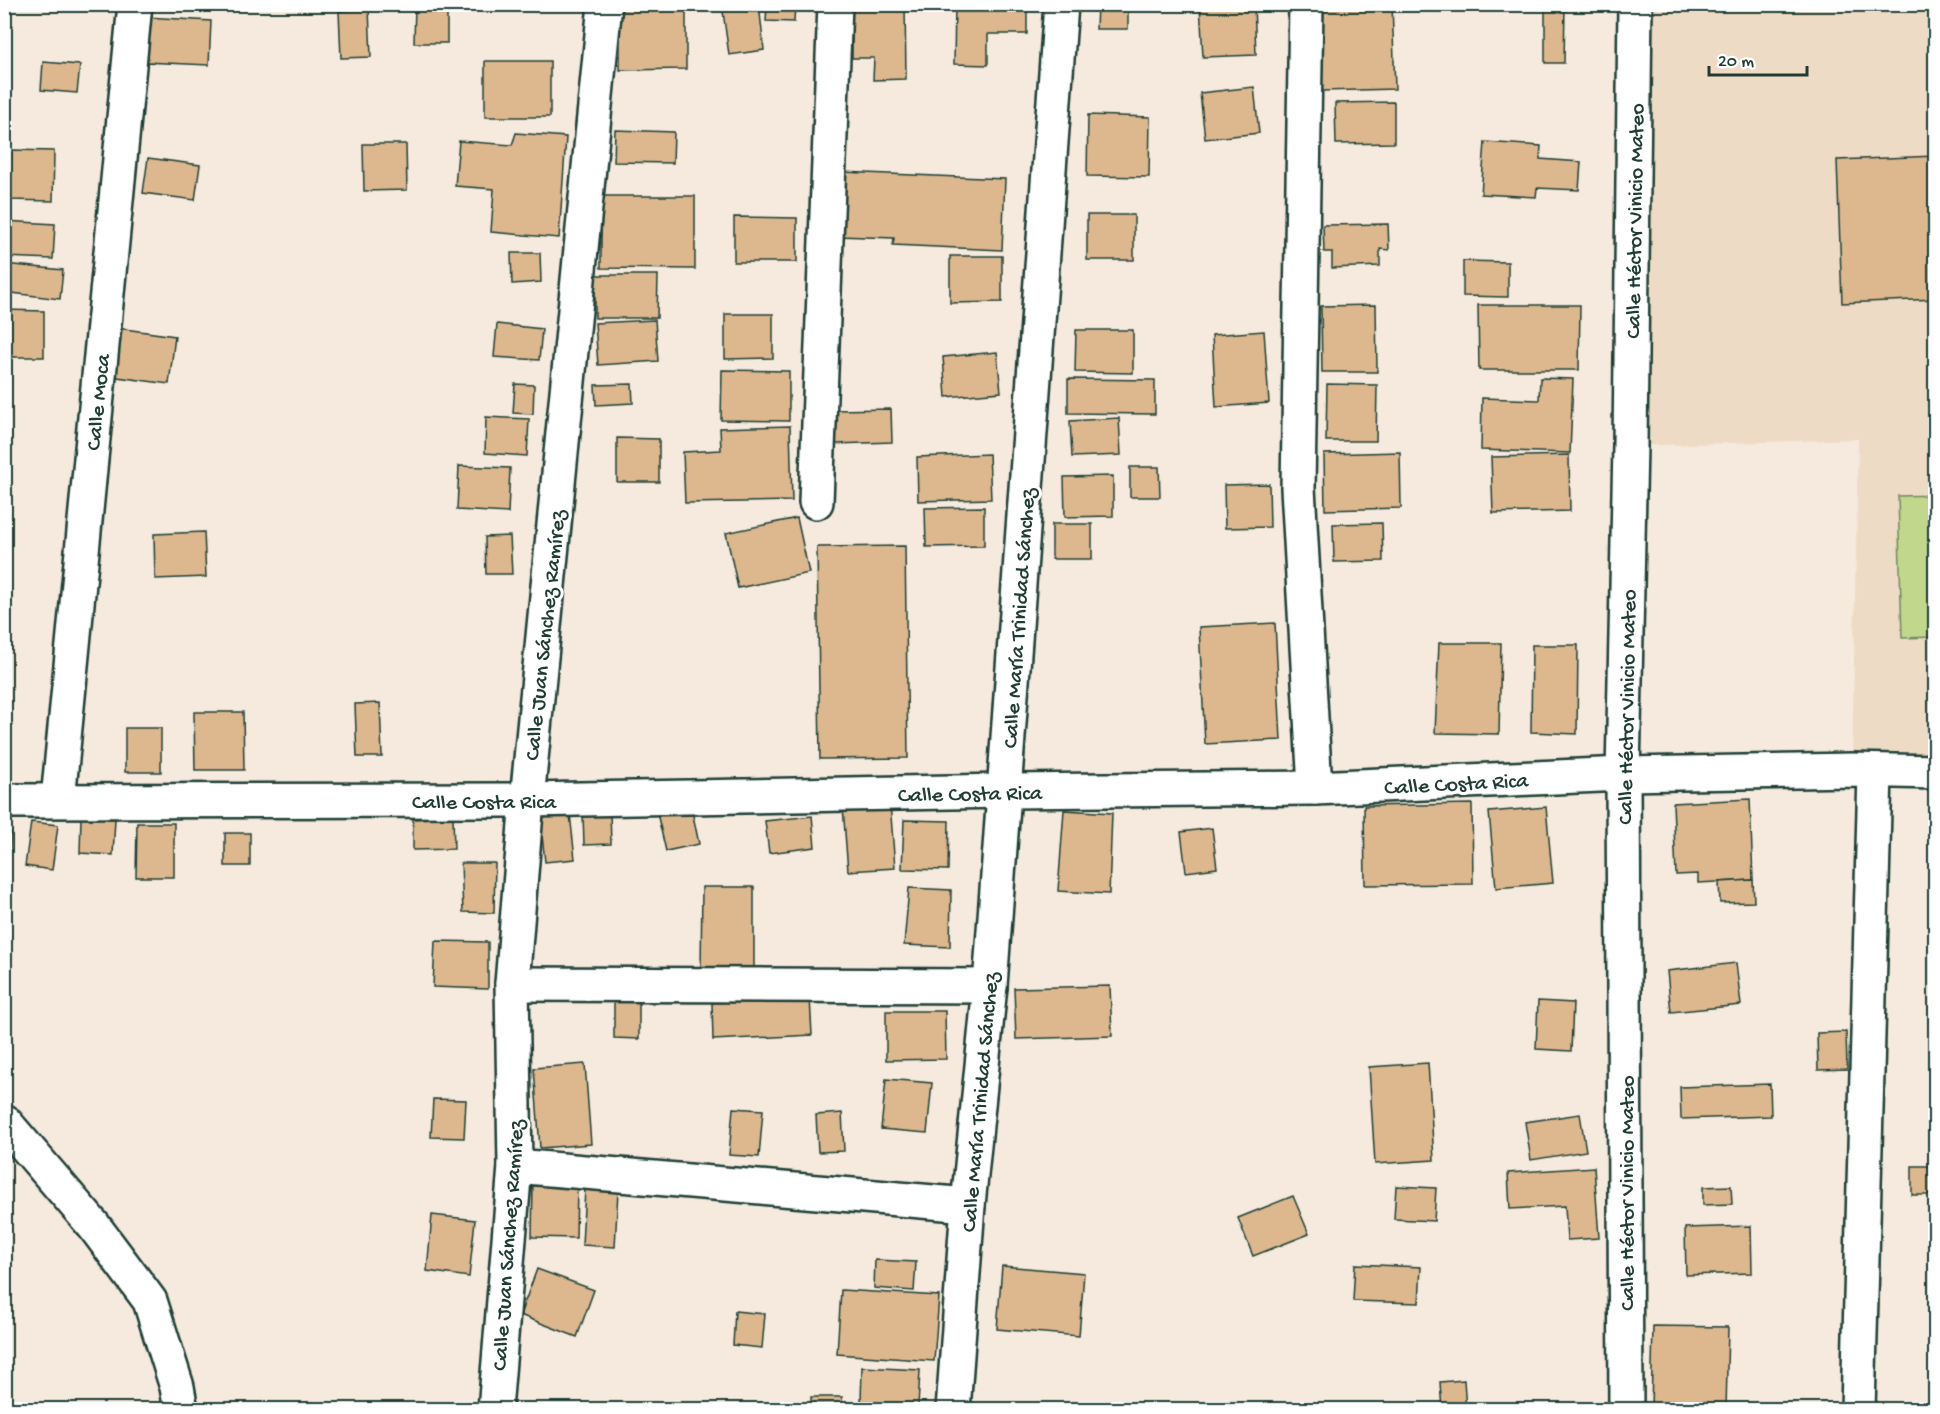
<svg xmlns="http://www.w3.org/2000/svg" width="1940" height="1414" font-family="'Gochi Hand',sans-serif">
<rect width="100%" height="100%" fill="#f5eadd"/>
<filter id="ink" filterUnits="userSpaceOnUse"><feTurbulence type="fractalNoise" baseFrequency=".0167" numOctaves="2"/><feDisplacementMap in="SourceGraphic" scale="12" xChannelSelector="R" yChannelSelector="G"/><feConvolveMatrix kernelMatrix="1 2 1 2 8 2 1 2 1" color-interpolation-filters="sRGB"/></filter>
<g filter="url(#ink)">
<path fill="#eedbc5" d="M1635 5H1935V772L1852 770 1858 439 1630 446Z"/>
<path fill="#c0d78c" stroke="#708a60" stroke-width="1.5" d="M1935 495V637L1902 638 1898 496Z"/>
<g fill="#ddb88e" stroke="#1f3d34" stroke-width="1.5">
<path d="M620 4H686V69L620 70Z"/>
<path d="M722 4H759L764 50 729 55Z"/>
<path d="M767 4H795L794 22 766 21Z"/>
<path d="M852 4H905L906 79 873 80 874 58H852Z"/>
<path d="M955 4H1027V34H988V65L954 64Z"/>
<path d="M1097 4H1128V29H1096Z"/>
<path d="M1200 4H1254L1256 55 1203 57Z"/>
<path d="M1319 4H1392L1395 89 1322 91Z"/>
<path d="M1545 4H1565L1564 63H1545Z"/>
<path d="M415 5 447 6V43H414Z"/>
<path d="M369 9 371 57 341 58 339 11Z"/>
<path d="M146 17 211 21 209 65 144 62Z"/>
<rect x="485" y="61" width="65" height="56"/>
<path d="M43 62 80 65 77 93 41 90Z"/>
<path d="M1254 87 1259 133 1205 139 1200 93Z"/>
<path d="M1394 102V143L1336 144 1335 103Z"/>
<path d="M1088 115 1150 117 1149 177 1087 176Z"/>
<path d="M615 130 674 132 673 163 614 162Z"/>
<path d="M516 133 566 137 559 238 491 232 494 189 455 186 459 141 512 145Z"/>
<path d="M1485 142 1541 146 1540 159 1581 162 1579 190 1537 188 1536 197 1481 194Z"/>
<path d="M363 144H406L407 190 364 191Z"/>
<path d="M11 150 54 151 53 201 10 200Z"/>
<path d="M1936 156V299L1842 303 1837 160Z"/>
<path d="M148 158 200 165 195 200 143 193Z"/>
<path d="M842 172 1005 179 1002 250 893 245 894 238 838 236Z"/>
<path d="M601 196H695V269L601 268Z"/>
<rect x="1087" y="215" width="47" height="45"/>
<path d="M734 217 797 218V262H734Z"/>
<path d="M4 221 55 224 53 259 4 257Z"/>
<path d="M1388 224 1389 250 1380 249V266L1332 268V252H1324L1323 225Z"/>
<path d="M511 253H540L541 282 512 284Z"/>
<path d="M950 256H1002V302L950 303Z"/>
<path d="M1463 261 1508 262V297L1463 296Z"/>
<path d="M4 264 63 270 60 299 4 292Z"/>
<path d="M595 275H658L657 318H595Z"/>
<path d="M1376 305 1377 372H1322L1321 306Z"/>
<path d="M1478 305H1580L1579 370H1479Z"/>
<path d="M4 310 44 311V357H4Z"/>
<path d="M725 314H773V358L725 359Z"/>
<path d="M655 320 658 361 598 365 595 323Z"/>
<path d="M497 324 542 329 539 360 494 357Z"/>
<path d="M117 328 175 336 169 384 110 376Z"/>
<path d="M1076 330H1133V373L1075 372Z"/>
<path d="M1264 331 1269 403 1216 407 1212 335Z"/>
<path d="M997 352 1001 392 946 397 943 357Z"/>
<path d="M722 370 789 371V421L721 420Z"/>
<path d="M1540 378 1573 379 1570 453 1481 450 1482 398 1539 400Z"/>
<path d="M1068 379 1155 380V414L1068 413Z"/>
<path d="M515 384 534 385 533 414 513 413Z"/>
<path d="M632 384 633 403 596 405 595 385Z"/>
<path d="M1327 384 1377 385 1376 441H1326Z"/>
<path d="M891 409 892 442 836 444 834 410Z"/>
<path d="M486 417 529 419 527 456 485 453Z"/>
<path d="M1119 418 1121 455 1072 457 1070 421Z"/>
<path d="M790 426 792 501 685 503 683 452 721 450 720 428Z"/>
<path d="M617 438 659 439V482H617Z"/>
<path d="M1400 452 1401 508 1325 510 1324 454Z"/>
<path d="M989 454 991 499 918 501 917 457Z"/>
<path d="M1569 455 1570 511 1493 513 1491 457Z"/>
<path d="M459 466 510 468 508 513 457 510Z"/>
<path d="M1130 467H1159L1160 497H1130Z"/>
<path d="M1113 476V516L1065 517 1064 477Z"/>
<path d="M1269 484 1270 527 1225 528 1224 485Z"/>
<path d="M984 507V546L926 547 925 508Z"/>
<path d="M797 518 809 573 738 588 726 533Z"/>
<path d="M1382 523 1383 561 1334 562 1333 524Z"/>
<rect x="1052" y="524" width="40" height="35"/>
<path d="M204 532 206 577 155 579 154 534Z"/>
<path d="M510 536 512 574H486L485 537Z"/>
<path d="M905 546 908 758 820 759 817 547Z"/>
<path d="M1275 623 1281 740 1205 744 1199 627Z"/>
<path d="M1439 643H1501L1499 734 1435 733Z"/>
<path d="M1532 645H1578L1577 734 1531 732Z"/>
<path d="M380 703 382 757H357L355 704Z"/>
<path d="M194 712H243L244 770H195Z"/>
<rect x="125" y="728" width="36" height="44"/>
<path d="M1750 799 1753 880 1698 883V874L1676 875 1673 803Z"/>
<path d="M890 803 895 868 848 871 843 807Z"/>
<path d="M1472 804 1473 884 1365 885 1364 806Z"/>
<path d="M569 805 575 859 545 862 539 808Z"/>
<path d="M691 806 699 844 666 851 657 813Z"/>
<path d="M1546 807 1553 883 1496 888 1489 812Z"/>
<path d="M1064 810 1112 813 1109 894 1058 891Z"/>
<path d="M610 812 611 844 584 845 583 814Z"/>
<path d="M812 816 815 847 769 853 765 821Z"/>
<path d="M81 817 115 819 113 855 80 853Z"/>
<path d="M453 817 454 849 413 850V819Z"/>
<path d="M904 820 949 821 948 870 902 869Z"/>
<path d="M31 822 58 825 52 870 25 866Z"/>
<path d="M137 823H174V877H136Z"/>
<path d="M1212 828 1217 868 1186 872 1181 832Z"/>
<path d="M4 832 11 833 8 874H4Z"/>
<rect x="225" y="833" width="25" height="33"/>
<path d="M461 863H495L494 913 463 912Z"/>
<path d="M1753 880 1754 902 1720 903 1719 882Z"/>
<path d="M702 887H754V970H701Z"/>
<path d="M909 888 951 890 950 947 904 945Z"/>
<path d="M435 941 488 942V989L433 987Z"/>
<path d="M1736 963 1741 1005 1671 1012 1667 971Z"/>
<path d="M1110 986 1112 1036 1016 1039 1014 988Z"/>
<path d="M810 998 812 1035 713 1040 712 1003Z"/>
<path d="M614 1001H639V1039L614 1038Z"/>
<path d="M1538 1001 1573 1003 1571 1051 1536 1049Z"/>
<path d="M886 1011H945L946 1059 886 1060Z"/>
<path d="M1846 1032 1847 1069 1818 1070 1817 1033Z"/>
<path d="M1428 1063 1434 1160 1375 1164 1369 1067Z"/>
<path d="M585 1064 591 1144 540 1148 534 1068Z"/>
<path d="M886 1079 932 1083 927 1133 881 1129Z"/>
<path d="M1770 1084 1771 1116 1681 1119 1680 1087Z"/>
<path d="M433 1099 466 1100 464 1138 431 1137Z"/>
<path d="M733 1108 763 1110 759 1157 729 1155Z"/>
<path d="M842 1113 844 1151 818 1152 816 1115Z"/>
<path d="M1580 1114 1586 1151 1531 1160 1525 1122Z"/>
<rect x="1912" y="1166" width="24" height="29"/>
<path d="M1594 1167 1599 1238 1567 1240 1565 1206 1510 1209 1508 1173Z"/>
<path d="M533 1183 577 1184 576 1238 532 1237Z"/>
<path d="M1396 1186 1436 1188 1434 1221 1394 1219Z"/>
<path d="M1731 1186 1732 1204 1703 1205V1187Z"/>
<path d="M585 1189 618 1190 615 1247 582 1245Z"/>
<path d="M1293 1196 1309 1234 1253 1256 1238 1218Z"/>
<path d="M432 1215 475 1220 469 1277 427 1271Z"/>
<path d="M1751 1226 1752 1273 1686 1275 1685 1228Z"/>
<path d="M875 1260 916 1262 914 1291 874 1288Z"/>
<path d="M1355 1264 1421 1267 1419 1303 1353 1301Z"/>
<path d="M1002 1266 1084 1273 1079 1336 997 1329Z"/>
<path d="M537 1269 594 1290 577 1337 520 1315Z"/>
<path d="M841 1290 939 1296 934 1361 837 1354Z"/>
<path d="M735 1311 765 1314 762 1348 733 1345Z"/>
<path d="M1653 1326 1728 1327 1726 1410H1651Z"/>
<path d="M862 1367 920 1370 918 1407 861 1402Z"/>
<path d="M1464 1380 1466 1410H1442L1440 1382Z"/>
<rect x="811" y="1397" width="31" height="13"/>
<path d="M1546 1405 1547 1410H1501V1408Z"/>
</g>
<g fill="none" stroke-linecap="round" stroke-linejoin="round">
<g stroke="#1f3d34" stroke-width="38">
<g id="minor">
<path d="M1306 4 1298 488 1315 788"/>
<path d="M816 502 835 4"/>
<path d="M58 800 135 4"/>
<path d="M4 801 527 800 1004 791 1315 788 1623 774 1852 770 1936 772"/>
<path d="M512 984 990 986"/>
<path d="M4 1121 94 1226 150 1301 177 1387 181 1410"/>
<path d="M515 1166 968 1205"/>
<path d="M495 1410 515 1166 512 984 527 800 605 4"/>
<path d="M953 1410 968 1205 990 986 1061 4"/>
<path d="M1626 1410 1623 774 1630 446 1635 4"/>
<path d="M1858 1410 1875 772"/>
</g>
</g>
<use href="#minor" stroke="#fff" stroke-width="33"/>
</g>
</g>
<g text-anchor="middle" stroke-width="6" stroke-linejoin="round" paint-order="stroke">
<g font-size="22" fill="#1f3d34" stroke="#fff">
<text transform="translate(1633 221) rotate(-89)" y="8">Calle Héctor Vinicio Mateo</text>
<text transform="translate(96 402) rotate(-84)" y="8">Calle Moca</text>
<text transform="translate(1017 618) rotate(-86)" y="8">Calle María Trinidad Sánchez</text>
<text transform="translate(543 635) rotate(-84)" y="8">Calle Juan Sánchez Ramírez</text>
<text transform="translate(1625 707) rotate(-89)" y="8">Calle Héctor Vinicio Mateo</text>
<text transform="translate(1456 782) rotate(-3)" y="8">Calle Costa Rica</text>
<text transform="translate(970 792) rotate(-1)" y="8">Calle Costa Rica</text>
<text x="484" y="808">Calle Costa Rica</text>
<text transform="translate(978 1102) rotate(-85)" y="8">Calle María Trinidad Sánchez</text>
<text transform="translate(1625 1193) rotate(-90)" y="8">Calle Héctor Vinicio Mateo</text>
<text transform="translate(506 1245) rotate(-86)" y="8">Calle Juan Sánchez Ramírez</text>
</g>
</g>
<rect width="1940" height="1414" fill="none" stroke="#fff" stroke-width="24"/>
<rect x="12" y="12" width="1916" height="1390" fill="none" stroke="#1f3d34" stroke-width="2" filter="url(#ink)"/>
<path d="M1709 66v9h98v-9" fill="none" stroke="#1f3d34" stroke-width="3"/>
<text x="1718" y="66" font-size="18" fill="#1f3d34" stroke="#ffffff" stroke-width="4.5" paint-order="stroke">20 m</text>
</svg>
